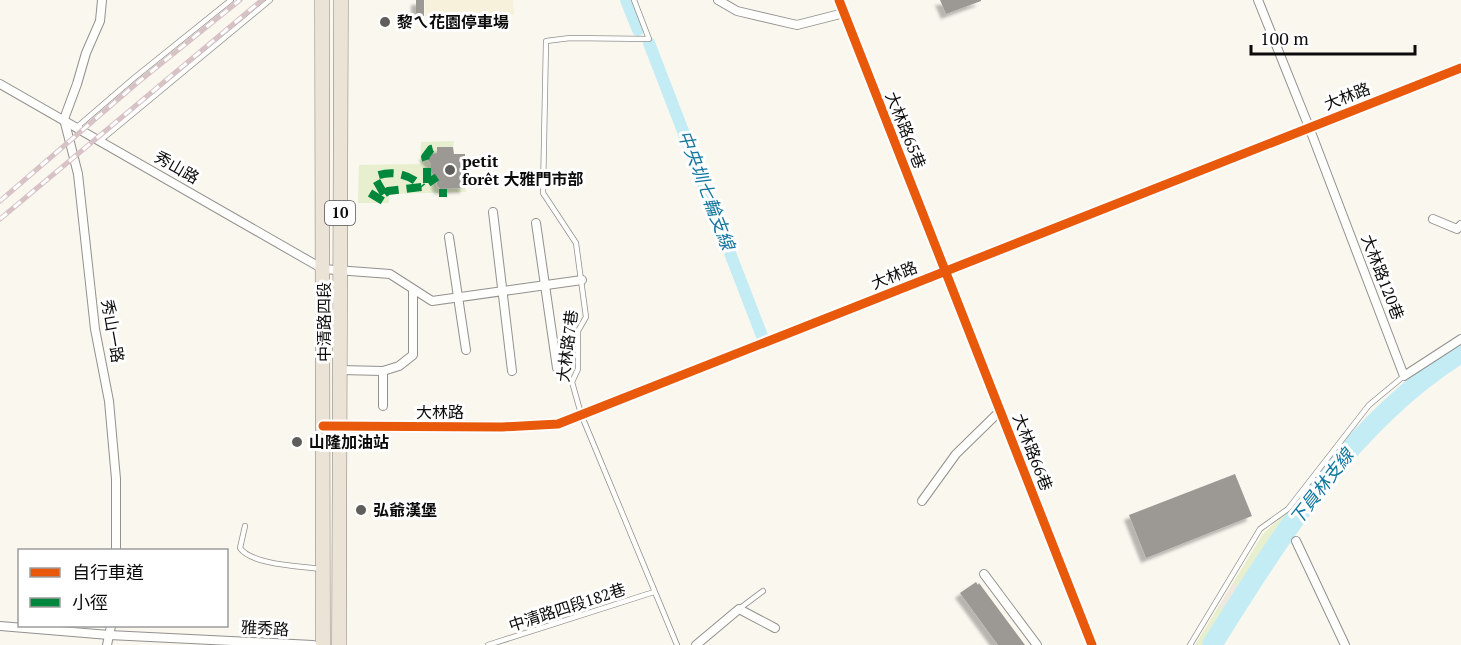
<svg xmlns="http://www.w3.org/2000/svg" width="1461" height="645" font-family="'PT Serif','Noto Sans TC',serif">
<defs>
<filter id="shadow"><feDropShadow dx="-5" dy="5" stdDeviation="1.5" flood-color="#0004"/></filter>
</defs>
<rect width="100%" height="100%" fill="#faf7ef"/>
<path fill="#f7f0db" d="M425 0H513L514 15 425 16Z"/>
<g fill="#e7efce">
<path d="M454 141 453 147H438V153L428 155 427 159 431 162 438 179 437 183 439 189 465 188 466 192 389 194V203H358L359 165 420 164 421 142Z"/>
<path d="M1291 508 1296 509 1207 645H1195L1263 534Z"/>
</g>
<path fill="#eee8df" d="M1233 583 1242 588 1227 612 1219 607Z"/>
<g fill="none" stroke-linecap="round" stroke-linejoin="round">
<g stroke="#c4ecf5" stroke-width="12">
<path d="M626 0 638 30"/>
<path d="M649 43 762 336"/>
</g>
<path stroke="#c4ecf5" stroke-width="20" d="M1212 645C1280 537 1351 422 1461 353"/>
</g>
<g fill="#9c9995" filter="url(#shadow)">
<rect x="416" y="0" width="8" height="16"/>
<path d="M940 0H981V1L946 14Z"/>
<path d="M437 147H453L454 154H465V188L440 189 437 185 436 177 431 172V164L424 155 437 153Z"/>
<path d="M1235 474 1252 516 1146 558 1129 515Z"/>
<path d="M976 582 978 585 979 583 1025 645H998L960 593Z"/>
</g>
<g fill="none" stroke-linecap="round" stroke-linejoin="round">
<g stroke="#93918e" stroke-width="6">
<g id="service">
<path d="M634 0 649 39 570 38 546 41 543 193 576 243 586 317 578 331V369L572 382 581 414 677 645"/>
<path d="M77 127 134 78 231 0"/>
<path d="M101 140 270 0"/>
<path d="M245 526 240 548C252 565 300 566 320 569"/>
<path d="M739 609 763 591"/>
<path d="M488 645 654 592"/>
<path d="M1190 645 1260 529 1288 509 1369 405 1404 376"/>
</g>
</g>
<g stroke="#93918e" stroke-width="10">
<g id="minor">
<path d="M102 0 100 21 86 53 77 84 64 119 78 174 95 329 109 401 116 479V550"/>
<path d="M718 0 737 11 797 25 844 13"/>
<path d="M839 0 1092 645"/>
<path d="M1258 0 1309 127 1404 376 1461 339"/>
<path d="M0 84 323 269 390 274 432 301 582 280"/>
<path d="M493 212 512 371"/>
<path d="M1433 219 1457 229 1461 225"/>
<path d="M536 223 557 368"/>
<path d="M449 237 466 350"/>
<path d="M340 370 383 371V406"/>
<path d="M383 371 399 366 413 355V290"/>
<path d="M922 501 956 454 1000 411"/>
<path d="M1296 541 1345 645"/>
<path d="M984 574 1037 645"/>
<path d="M0 626 109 635 313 645"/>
<path d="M107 645 111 626"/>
<path d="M696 645 739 609 775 628"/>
</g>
</g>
<g stroke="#93918e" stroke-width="12">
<path id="tertiary" d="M323 426 502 427 558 424 1461 68"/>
</g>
<g stroke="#807f7b" stroke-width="15">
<g id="primary">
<path d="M322 0 323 645"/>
<path d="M339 645 341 0"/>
</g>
</g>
<use href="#service" stroke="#fefefd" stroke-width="4.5"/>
<use href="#minor" stroke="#fefefd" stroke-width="8"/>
<use href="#tertiary" stroke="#fefefd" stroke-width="10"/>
<use href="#primary" stroke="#ece3d7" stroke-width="14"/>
<g stroke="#d7c3c6" stroke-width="5">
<g id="rail">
<path d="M0 201 137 83 240 0"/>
<path d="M0 219 262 0"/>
</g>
</g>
<use href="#rail" stroke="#fff" stroke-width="3" stroke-dasharray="9" stroke-linecap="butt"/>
<g stroke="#00873e" stroke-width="8" stroke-dasharray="15 8" stroke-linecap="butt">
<path d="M427 183V163L425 157 431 149 435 148"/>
<path d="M443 189V197"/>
<path d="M370 193 383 201 384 194 388 191 422 187 437 177"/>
<path d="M384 194 376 180V176C392 170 411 174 422 187"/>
</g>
<g stroke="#fff" stroke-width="13">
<g id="cycleway">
<path d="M839 0 1092 645"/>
<path d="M323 426 502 427 558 424 1461 68"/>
</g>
</g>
<use href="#cycleway" stroke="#e8590c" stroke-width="9"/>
</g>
<g fill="#5f5e5b" stroke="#fff" stroke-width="2">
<circle cx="385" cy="22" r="6"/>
<circle cx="450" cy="170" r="6"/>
<circle cx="297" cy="442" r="6"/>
<circle cx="361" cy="510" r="6"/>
</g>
<g text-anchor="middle" stroke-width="6" stroke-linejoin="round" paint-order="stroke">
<rect fill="#fff" stroke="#545454" stroke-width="1.5" x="325" y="201" width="30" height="24" rx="4.5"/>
<g font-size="15" font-weight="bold" fill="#0b0b0b">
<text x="340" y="218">10</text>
</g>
<g font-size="16" font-weight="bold" fill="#0b0b0b" stroke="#fff" text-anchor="start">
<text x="397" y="28">黎ㄟ花園停車場</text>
<text x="462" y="167">petit<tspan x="462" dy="18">forêt 大雅門市部</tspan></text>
<text x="309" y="448">山隆加油站</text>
<text x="373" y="516">弘爺漢堡</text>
</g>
<g font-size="16" fill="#0b0b0b" stroke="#fff">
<text transform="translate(1347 96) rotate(-21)" y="6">大林路</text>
<text transform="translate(906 130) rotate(68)" y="6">大林路65巷</text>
<text transform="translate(177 167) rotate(30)" y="6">秀山路</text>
<text transform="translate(894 275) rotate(-22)" y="6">大林路</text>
<text transform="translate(1383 277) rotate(69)" y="6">大林路120巷</text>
<text transform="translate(324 322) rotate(-90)" y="6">中清路四段</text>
<text transform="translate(113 331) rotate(80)" y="6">秀山一路</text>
<text transform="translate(567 346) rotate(-83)" y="6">大林路7巷</text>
<text x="440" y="418">大林路</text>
<text transform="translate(1033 452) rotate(69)" y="6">大林路66巷</text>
<text transform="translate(567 607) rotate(-18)" y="6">中清路四段182巷</text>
<text transform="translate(265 628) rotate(3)" y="6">雅秀路</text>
</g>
<g font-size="18" font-style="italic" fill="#13779f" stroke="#fff">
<text transform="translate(706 190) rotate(69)" y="6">中央圳七輪支線</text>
<text transform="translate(1322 487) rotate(-52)" y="6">下員林支線</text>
</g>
</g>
<rect x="18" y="549" width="210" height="78" fill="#ffffff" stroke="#9d9d9d" stroke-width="1.5"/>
<rect x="30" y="568" width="30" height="9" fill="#e8590c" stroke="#9d9d9d" stroke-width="1.5"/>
<text x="72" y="579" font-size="18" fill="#0b0b0b">自行車道</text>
<rect x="30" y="598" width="30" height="9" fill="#00873e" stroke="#9d9d9d" stroke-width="1.5"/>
<text x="72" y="609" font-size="18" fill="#0b0b0b">小徑</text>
<path d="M1251 45v9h164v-9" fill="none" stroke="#0b0b0b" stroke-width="3"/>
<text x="1260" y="45" font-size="18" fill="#0b0b0b" stroke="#ffffff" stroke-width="4.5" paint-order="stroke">100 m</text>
</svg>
